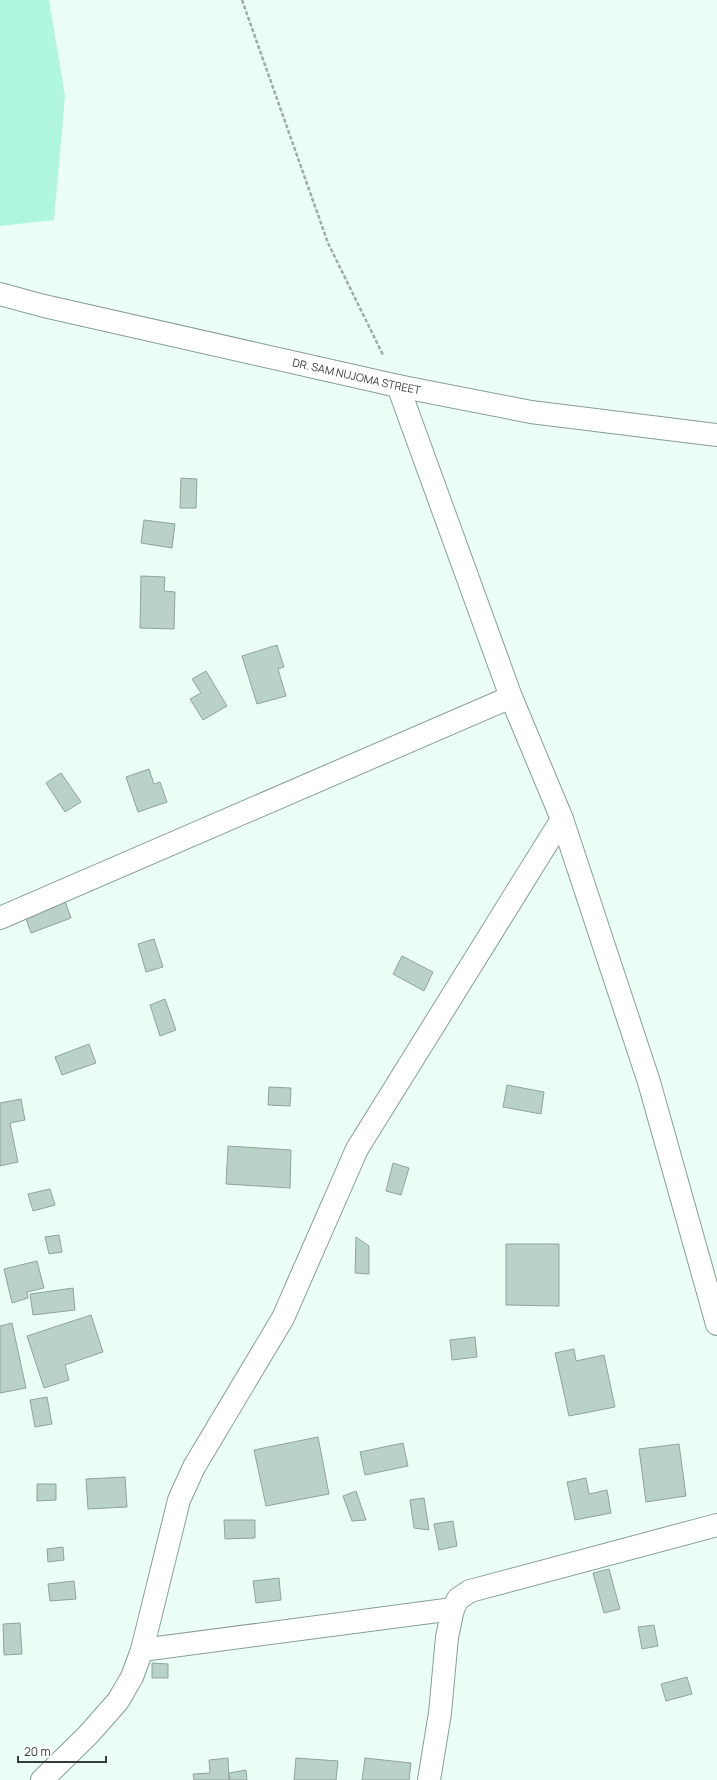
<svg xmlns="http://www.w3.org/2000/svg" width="717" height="1780" font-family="Manrope,sans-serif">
<rect width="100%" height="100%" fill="#ebfff7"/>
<path fill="#aff6dd" d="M0 0H49L65 96 54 220 0 226Z"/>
<g fill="#b9d1c8" stroke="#8ea59d">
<path d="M181 478 197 479 196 508H180Z"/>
<path d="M144 520 175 524 172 548 141 543Z"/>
<path d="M141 576 165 577 164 591 175 592 174 629 140 628Z"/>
<path d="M277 645 284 667 278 669 286 696 257 704 242 656Z"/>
<path d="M206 671 227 706 203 720 190 699 201 693 192 679Z"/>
<path d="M149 769 154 784 160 782 167 802 138 812 126 777Z"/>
<path d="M61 773 81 802 65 812 46 783Z"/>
<path d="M65 901 71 918 31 933 25 916Z"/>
<path d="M154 939 163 967 146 972 138 944Z"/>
<path d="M402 956 433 972 424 991 393 974Z"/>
<path d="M165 999 176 1030 160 1036 150 1005Z"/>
<path d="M89 1044 96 1063 62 1075 55 1057Z"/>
<path d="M507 1085 544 1092 541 1114 503 1107Z"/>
<path d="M269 1087 291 1088 290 1106 268 1105Z"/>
<path d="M21 1099 25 1120 10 1123 18 1162 0 1166V1103Z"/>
<path d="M228 1146 291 1150 290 1188 226 1184Z"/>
<path d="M393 1163 409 1168 401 1195 386 1191Z"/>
<path d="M50 1189 55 1205 33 1211 28 1194Z"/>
<path d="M59 1235 62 1252 49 1254 45 1237Z"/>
<path d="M356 1237 369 1246V1274L355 1273Z"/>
<path d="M506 1244H559V1306L506 1305Z"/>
<path d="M37 1261 44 1288 27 1292 28 1298 12 1303 4 1269Z"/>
<path d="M73 1288 75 1310 33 1315 30 1294Z"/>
<path d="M91 1315 103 1352 65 1365 69 1380 44 1388 27 1336Z"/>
<path d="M12 1323 26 1388 0 1393V1326Z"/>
<path d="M475 1337 477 1357 452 1360 450 1340Z"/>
<path d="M574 1349 576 1361 604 1355 615 1407 569 1416 555 1353Z"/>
<path d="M47 1397 52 1424 35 1427 30 1400Z"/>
<path d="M318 1437 329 1494 266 1506 254 1450Z"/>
<path d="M403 1443 408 1466 365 1475 360 1452Z"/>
<path d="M679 1444 686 1496 646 1502 639 1449Z"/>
<path d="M125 1477 127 1507 88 1509 86 1479Z"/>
<path d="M586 1478 589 1494 607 1490 611 1513 575 1520 567 1482Z"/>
<path d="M37 1484H56V1500L37 1501Z"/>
<path d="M356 1491 366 1520 352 1521 343 1496Z"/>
<path d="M424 1498 429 1530 414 1528 410 1500Z"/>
<path d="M224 1520H255V1538L225 1539Z"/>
<path d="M453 1521 457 1546 439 1550 434 1524Z"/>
<path d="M63 1547 64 1560 48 1562 47 1549Z"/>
<path d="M609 1569 620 1609 604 1613 593 1573Z"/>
<path d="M279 1578 281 1600 256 1603 253 1581Z"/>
<path d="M74 1581 76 1599 50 1601 48 1584Z"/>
<path d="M20 1623 22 1654 4 1655 3 1624Z"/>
<path d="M654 1625 658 1646 642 1649 638 1627Z"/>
<path d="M152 1663 168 1664V1678H152Z"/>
<path d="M687 1677 692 1694 666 1701 661 1684Z"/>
<path d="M228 1758 229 1780H194L193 1774 210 1773 209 1760Z"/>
<path d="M296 1758 338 1761 336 1780H294Z"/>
<path d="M365 1758 411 1763 409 1780H362Z"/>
<path d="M246 1770 247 1780H230L229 1773Z"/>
</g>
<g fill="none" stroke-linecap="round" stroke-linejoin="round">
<g stroke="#879e95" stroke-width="24">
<g id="minor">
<path d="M398 386 511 697 562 819 649 1082 717 1324"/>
<path d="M0 918 511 697"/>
<path d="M142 1650 453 1609"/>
<path d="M42 1780 88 1735 118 1701 132 1677 142 1650 179 1500 194 1467 283 1318 357 1149 562 819"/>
<path d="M429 1780 440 1713 447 1637 453 1609 458 1599 470 1591 717 1525"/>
</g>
</g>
<g stroke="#879e95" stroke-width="24">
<g id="tertiary">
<path id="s1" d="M0 294 44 306 398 386 531 412 717 435"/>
</g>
</g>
<path stroke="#9eada7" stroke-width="2.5" stroke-dasharray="4 2" stroke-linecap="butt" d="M242 0 328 243 383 355"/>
<use href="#minor" stroke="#fff" stroke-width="22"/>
<use href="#tertiary" stroke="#fff" stroke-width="22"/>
</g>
<g text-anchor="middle" stroke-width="3.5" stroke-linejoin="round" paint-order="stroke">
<g font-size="11" fill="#333d39" stroke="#fff">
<text dy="4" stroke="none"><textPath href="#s1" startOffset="366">DR. SAM NUJOMA STREET</textPath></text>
</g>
</g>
<path d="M18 1756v6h88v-6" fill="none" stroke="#333d39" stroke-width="2"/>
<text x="24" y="1756" font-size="12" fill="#333d39" stroke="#ffffff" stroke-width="3" paint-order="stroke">20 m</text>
</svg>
